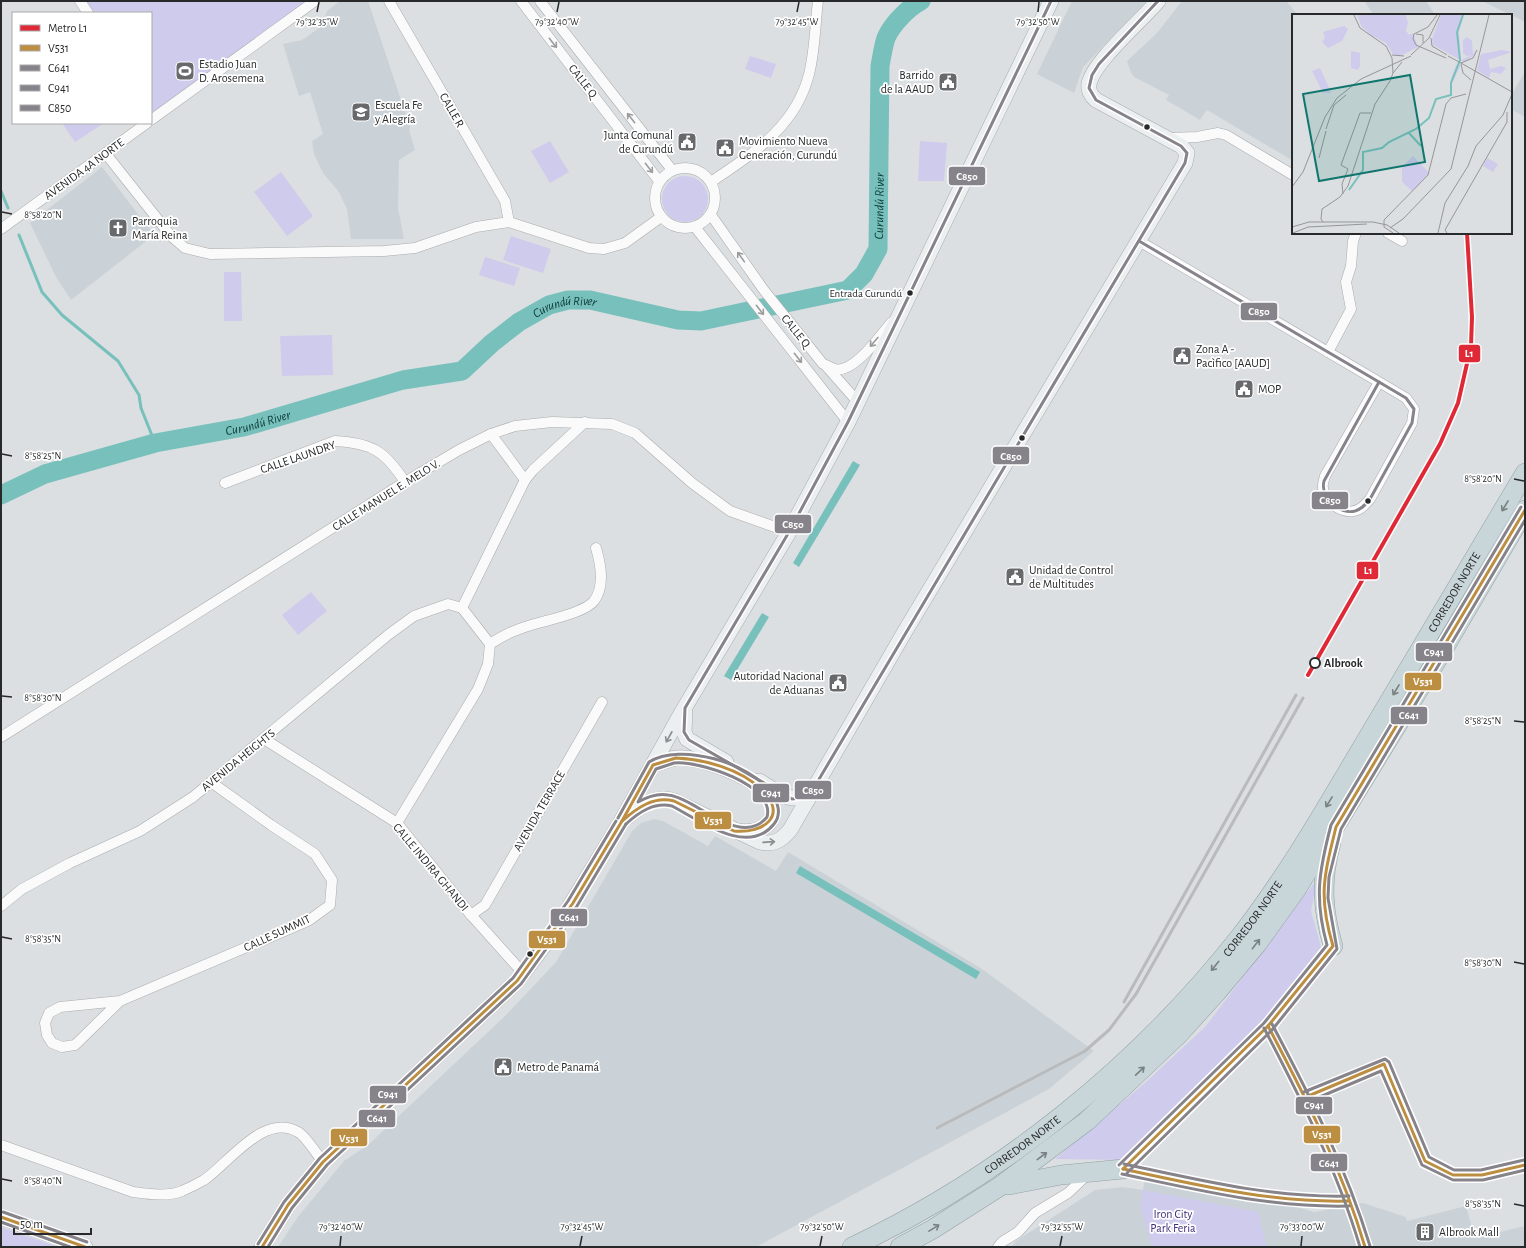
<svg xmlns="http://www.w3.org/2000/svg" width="1526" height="1248" font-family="'Alegreya Sans',sans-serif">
<rect width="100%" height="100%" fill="#dcdfe1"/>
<g fill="#cbd2d7">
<path d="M340 1H368L410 127 409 130 415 150 399 160 398 208 404 239H351L347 209 339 192 323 173 314 154 312 141 323 134 310 92 299 96 283 44 302 40 322 26 327 11Z"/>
<path d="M1072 1H1147L1083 67 1074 93 1037 74Z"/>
<path d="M1182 1H1286L1298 15H1293V161L1207 110 1200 120 1166 100 1169 95 1134 77 1131 73 1127 61 1157 33Z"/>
<path d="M1364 1H1426L1435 15H1374Z"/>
<path d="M1482 1H1525V22L1511 15Z"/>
<path d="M1525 72V117L1511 109V95Z"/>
<path d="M102 167 154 235 71 300 56 277 30 223Z"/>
<path d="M654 819 663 821 708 846 715 836 776 871 788 852 982 969 1094 1051 1049 1089 756 1247H278L297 1218 344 1161 368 1145 505 1016 556 962 632 831 641 823Z"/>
<path d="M1146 1174 1269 1199 1314 1212 1363 1203 1406 1217 1407 1221 1466 1206 1475 1238 1525 1226V1247H1011L1016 1241 1095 1190 1123 1187 1143 1190Z"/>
</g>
<g fill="#cecbed">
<path d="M80 1H315L156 117 151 108V13H88Z"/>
<path d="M750 56 776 64 771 78 745 69Z"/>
<path d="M62 123H104L75 142Z"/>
<path d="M550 141 569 172 550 183 531 151Z"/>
<path d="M920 141 947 143 944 181H918Z"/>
<path d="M281 172 313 216 287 236 254 192Z"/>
<circle cx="685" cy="199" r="23"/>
<path d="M511 236 551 249 543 273 503 260Z"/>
<path d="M485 257 520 268 514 286 479 275Z"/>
<path d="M224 272H241L242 321H224Z"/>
<path d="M332 335 333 375 282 376 280 336Z"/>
<path d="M311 592 327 611 298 635 282 615Z"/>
<path d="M1317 879 1311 911 1321 947 1265 1020 1202 1085 1123 1160 1055 1159 1146 1082 1206 1026Z"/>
<path d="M1143 1190 1258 1212 1267 1247H1152L1140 1206Z"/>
<path d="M1 1227 58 1247H1Z"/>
</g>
<g fill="#78c0bc">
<path d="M853 461 860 465 799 567 793 563Z"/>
<path d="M762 613 769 617 731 680 724 676Z"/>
<path d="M800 866 980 972 976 979 796 873Z"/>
</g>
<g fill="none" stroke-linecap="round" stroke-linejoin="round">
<g stroke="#78c0bc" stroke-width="3">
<path d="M1 191 8 208"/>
<path d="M19 235 42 292 62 315 118 361 139 395 141 408 155 443"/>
</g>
<path stroke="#78c0bc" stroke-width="19" id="s1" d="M1 495 45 474 155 443 244 427 403 380 462 371 492 343 519 322 549 305 568 300H590L678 320 701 321 848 290 864 274 878 249 880 66C882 56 883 47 886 38 892 24 908 8 921 1"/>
<g stroke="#a9acad" stroke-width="11">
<g id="street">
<path d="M80 1 88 13"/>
<path d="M389 1 505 201 509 222"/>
<path d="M521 1 659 181"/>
<path d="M540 1 672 170"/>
<path d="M151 120 315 1"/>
<path d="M1169 138 1197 137 1218 133 1226 135 1293 175"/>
<path d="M106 154 171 236 185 248 210 254 384 251 415 248 476 227 509 222 589 248 604 249 625 243 661 217"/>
<circle cx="685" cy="198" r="30"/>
<path d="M711 182C752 154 796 127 809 74 815 51 815 25 818 1"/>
<path d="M711 215 763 289 823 364C827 365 831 368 835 369 854 374 881 334 892 322"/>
<path d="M695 227 848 422"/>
<path d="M1 229 147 123"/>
<path d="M1388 233 1402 241"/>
<path d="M1139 241 1379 382 1406 398 1414 409 1412 423 1370 499C1367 502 1364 506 1361 508 1347 518 1325 504 1323 488 1322 485 1324 480 1325 476L1379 382"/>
<path d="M1328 352 1351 309 1346 282 1351 266 1353 241 1356 233"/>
<path d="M827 367 857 401"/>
<path d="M491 434 525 480"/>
<path d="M225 483 335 441C372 443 385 451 405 482"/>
<path d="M462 608 525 480 533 470 585 422"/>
<path d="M490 644C498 639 507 633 517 630 534 622 583 615 594 601 605 586 601 565 596 548"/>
<path d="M1 737 405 482 459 450 491 434 515 426 552 422 612 424 635 433 692 483 730 511 789 532"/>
<path d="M264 739 397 823 471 915 523 973"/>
<path d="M397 823 478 689 488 664 490 644 462 608"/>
<path d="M1 906 22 889 70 863 140 831 193 797 388 635 414 616 448 604 462 608"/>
<path d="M471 915 485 905 602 702"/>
<path d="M120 1001 75 1045 62 1047 52 1043 47 1035 45 1023 49 1013 60 1007 120 1001 308 921 330 905 332 880 315 854 271 825 211 782"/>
<path d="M1 1145 133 1192C148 1194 167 1197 182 1191 189 1188 197 1184 204 1180 229 1163 264 1112 298 1132 306 1136 317 1155 323 1162"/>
<path d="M1123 1169 1268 1026 1333 946"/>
<path d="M1123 1169C1198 1184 1272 1206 1349 1201"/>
<path d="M1343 1185 1356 1214 1365 1247"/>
<path d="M998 1247 1002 1242 1018 1232 1035 1213 1068 1193 1089 1173"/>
</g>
</g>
<g stroke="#a9acad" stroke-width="16">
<g id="secondary">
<path d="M685 711 684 732 687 739 726 762"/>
<path d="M653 765C660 763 668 759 676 758 699 756 753 776 767 795 785 819 762 835 738 831"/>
<path d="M759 781C778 792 792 807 812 791"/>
<path d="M627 817C639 806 657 795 674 801L760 842C773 845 781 841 790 830L904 633 1185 163 1187 153 1181 146 1096 100C1091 96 1088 90 1089 84 1093 62 1142 20 1158 1"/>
<path d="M1 1217 85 1247"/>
<path d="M262 1247 288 1205 323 1162 517 981 553 934 621 822 682 712 789 532 848 422 1051 1"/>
</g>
</g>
<g stroke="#92a1a6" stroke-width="20">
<g id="highway">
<path d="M1331 843C1321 880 1322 908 1333 946"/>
<path d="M1009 1185 1061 1175 1123 1169"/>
<path id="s2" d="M852 1247C1002 1176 1136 1068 1239 938 1286 878 1325 810 1364 744 1418 654 1471 563 1525 473"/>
<path d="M900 1247 933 1229 999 1187 1087 1121 1178 1035 1217 992 1257 944 1296 890 1443 650 1525 510"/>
</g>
</g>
<use href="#street" stroke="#fafafa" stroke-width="10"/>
<use href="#secondary" stroke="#ebeff0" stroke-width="15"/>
<use href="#highway" stroke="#c8d6d9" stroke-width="19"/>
<g stroke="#b9babb" stroke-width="3">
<path d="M1124 1002 1296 695"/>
<path d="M937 1128 1085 1051 1109 1030 1136 994 1303 698"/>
</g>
<g stroke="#fff" stroke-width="6">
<g id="bus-1">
<path d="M676 758C704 759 740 769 761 789 789 815 764 834 734 831L674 801C653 796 637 808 622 821L653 765Z"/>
<path d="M1268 1026C1306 1098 1342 1169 1365 1247"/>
<path d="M1306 1097 1384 1064 1425 1161 1453 1175H1482L1525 1165"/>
<path d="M1123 1169 1268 1026 1333 946C1318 896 1324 876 1336 827L1525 510"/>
<path d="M1123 1169C1198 1185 1272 1203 1349 1201"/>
<path d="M1 1217 85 1247"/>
<path d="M262 1247 288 1205 323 1162 517 981 573 903 622 821"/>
</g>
</g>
<g stroke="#fff" stroke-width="6">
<g id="bus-2">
<path d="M674 763C698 760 776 785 767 817 741 849 696 798 668 795 657 793 647 797 638 802L656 769Z"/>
<path d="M1264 1028C1301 1099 1337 1170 1360 1247"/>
<path d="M1308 1102 1381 1071 1422 1165 1453 1180H1483L1525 1170"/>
<path d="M1127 1173 1272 1030 1337 949 1328 898 1329 877 1341 829 1525 520"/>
<path d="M1122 1174C1198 1190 1271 1208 1349 1206"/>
<path d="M1 1222 70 1247"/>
<path d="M268 1247 292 1208 327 1165 521 984 577 906 626 824"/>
</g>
</g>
<g stroke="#fff" stroke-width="6">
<g id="bus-3">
<path d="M618 818 649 762C680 742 751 763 771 793 778 802 782 814 774 824 748 857 699 820 672 806 654 802 639 812 626 824"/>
<path d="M1272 1024C1310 1096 1346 1167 1370 1246"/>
<path d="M1304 1092 1385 1059 1389 1062 1429 1157 1454 1170H1481L1524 1160"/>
<path d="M1124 1164C1199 1180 1272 1198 1349 1196"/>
<path d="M1119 1165 1264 1023 1327 945C1314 898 1319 871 1331 825L1521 507"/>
<path d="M3 1212 87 1242"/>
<path d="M258 1244 284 1202 320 1158 513 978 568 901 616 821"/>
</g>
</g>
<g stroke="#fff" stroke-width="6">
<g id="bus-4">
<path d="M1051 1 848 422 789 532 685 708 684 732 689 740 792 799 800 798 812 791 1185 163 1187 153 1181 146 1096 100 1089 88 1092 75 1099 64 1158 1"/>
<path d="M1139 241 1379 382"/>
<path d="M1379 382 1406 398 1414 409 1412 423 1370 499C1366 504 1362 509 1355 511 1339 515 1320 497 1324 481Z"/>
</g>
</g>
<use href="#bus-1" stroke="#bc8e41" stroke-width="3"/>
<use href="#bus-2" stroke="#87838a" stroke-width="3"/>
<use href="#bus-3" stroke="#87838a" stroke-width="3"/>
<use href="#bus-4" stroke="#87838a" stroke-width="3"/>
<g stroke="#fff" stroke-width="7">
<path id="metro-1" d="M1308 675 1440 444 1458 403 1471 346 1472 317 1467 233"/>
</g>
<use href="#metro-1" stroke="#df2937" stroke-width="4"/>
</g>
<defs><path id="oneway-shaft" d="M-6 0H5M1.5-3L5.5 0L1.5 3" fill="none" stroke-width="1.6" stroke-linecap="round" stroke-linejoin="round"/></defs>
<g stroke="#9c9c9c">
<use href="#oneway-shaft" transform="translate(553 43) rotate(52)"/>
<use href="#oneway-shaft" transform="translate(631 118) rotate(-128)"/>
<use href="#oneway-shaft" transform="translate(649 168) rotate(52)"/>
<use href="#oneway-shaft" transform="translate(741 257) rotate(-125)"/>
<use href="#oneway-shaft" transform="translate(760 310) rotate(52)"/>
<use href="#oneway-shaft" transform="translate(874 342) rotate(131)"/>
<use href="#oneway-shaft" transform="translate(798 358) rotate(52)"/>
</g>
<g stroke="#788082">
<use href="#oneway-shaft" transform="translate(1505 506) rotate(121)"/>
<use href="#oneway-shaft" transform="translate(1396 690) rotate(121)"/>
<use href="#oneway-shaft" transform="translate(1329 802) rotate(122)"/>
<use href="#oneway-shaft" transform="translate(1256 944) rotate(-52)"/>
<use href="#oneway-shaft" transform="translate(1215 966) rotate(129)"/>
<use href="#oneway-shaft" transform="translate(1140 1071) rotate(-43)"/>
<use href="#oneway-shaft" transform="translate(1042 1156) rotate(-37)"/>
<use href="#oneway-shaft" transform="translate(934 1228) rotate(-31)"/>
</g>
<g stroke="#8a8c8d">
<use href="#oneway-shaft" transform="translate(669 737) rotate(119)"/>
<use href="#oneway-shaft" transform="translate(769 842) rotate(-4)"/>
</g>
<path fill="none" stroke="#28292a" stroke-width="1.5" d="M317 12 319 2M557 12 559 2M797 12 799 2M1038 12 1039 2M2 212 12 214M2 454 12 456M1514 479 1524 481M2 696 12 697M1514 721 1524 722M2 937 12 939M1514 962 1524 964M2 1179 12 1181M1514 1204 1524 1206M340 1246 341 1236M580 1246 582 1236M820 1246 822 1236M1060 1246 1062 1236M1301 1246 1302 1236"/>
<defs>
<g id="stadium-square" transform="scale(1)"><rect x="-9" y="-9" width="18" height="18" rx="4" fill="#67696a" stroke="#fff"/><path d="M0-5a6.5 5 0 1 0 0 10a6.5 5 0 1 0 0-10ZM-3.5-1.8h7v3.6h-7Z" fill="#fff"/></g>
<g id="civic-square" transform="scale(1)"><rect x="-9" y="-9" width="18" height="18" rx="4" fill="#67696a" stroke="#fff"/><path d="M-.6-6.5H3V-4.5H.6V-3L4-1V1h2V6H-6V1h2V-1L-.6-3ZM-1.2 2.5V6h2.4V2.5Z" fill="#fff"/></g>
<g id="school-square" transform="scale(1)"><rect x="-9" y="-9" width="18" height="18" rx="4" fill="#67696a" stroke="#fff"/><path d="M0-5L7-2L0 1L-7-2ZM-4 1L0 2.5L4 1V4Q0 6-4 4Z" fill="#fff"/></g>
<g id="church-square" transform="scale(1)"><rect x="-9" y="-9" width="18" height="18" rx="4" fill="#67696a" stroke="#fff"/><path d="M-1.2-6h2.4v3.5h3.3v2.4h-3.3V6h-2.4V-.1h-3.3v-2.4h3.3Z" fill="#fff"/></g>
<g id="building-square" transform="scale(1)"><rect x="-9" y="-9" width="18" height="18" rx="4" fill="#67696a" stroke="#fff"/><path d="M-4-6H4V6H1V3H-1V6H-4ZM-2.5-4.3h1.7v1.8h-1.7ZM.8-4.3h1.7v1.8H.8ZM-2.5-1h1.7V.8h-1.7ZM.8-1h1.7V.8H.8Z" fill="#fff"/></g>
</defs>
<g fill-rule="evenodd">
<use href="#stadium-square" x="185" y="71"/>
<use href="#civic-square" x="948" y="82"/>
<use href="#school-square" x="361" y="112"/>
<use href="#civic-square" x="687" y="142"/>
<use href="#civic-square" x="725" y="148"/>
<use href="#church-square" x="118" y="228"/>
<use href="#civic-square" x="1182" y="356"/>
<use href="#civic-square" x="1244" y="389"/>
<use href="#civic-square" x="1015" y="577"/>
<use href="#civic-square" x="838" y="683"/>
<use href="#civic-square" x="503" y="1067"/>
<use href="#building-square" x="1425" y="1232"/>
</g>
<g fill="#28292a" stroke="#fff" stroke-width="1.5">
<circle cx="1147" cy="127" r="3.5"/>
<circle cx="910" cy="293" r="3.5"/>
<circle cx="1022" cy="438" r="3.5"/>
<circle cx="1368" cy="501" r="3.5"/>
<circle cx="530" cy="954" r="3.5"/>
</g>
<circle fill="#fff" stroke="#28292a" stroke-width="2" cx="1315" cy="663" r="5"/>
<g text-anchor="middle" stroke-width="3.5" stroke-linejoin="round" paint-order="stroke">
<g font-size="11" fill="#28292a" stroke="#fff" text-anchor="end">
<text x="902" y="297">Entrada Curundú</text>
</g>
<g font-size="12" fill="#28292a" stroke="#fff" text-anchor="start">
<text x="199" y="68">Estadio Juan<tspan x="199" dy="14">D. Arosemena</tspan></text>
<text x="934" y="79" text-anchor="end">Barrido<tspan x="934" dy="14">de la AAUD</tspan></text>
<text x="375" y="109">Escuela Fe<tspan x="375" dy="14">y Alegría</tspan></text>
<text x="673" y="139" text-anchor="end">Junta Comunal<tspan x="673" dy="14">de Curundú</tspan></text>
<text x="739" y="145">Movimiento Nueva<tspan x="739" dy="14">Generación, Curundú</tspan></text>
<text x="132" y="225">Parroquia<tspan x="132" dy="14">María Reina</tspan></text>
<text x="1196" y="353">Zona A -<tspan x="1196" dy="14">Pacìfico [AAUD]</tspan></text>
<text x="1258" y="393">MOP</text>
<text x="1029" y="574">Unidad de Control<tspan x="1029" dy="14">de Multitudes</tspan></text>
<text x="824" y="680" text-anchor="end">Autoridad Nacional<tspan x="824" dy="14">de Aduanas</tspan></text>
<text x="517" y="1071">Metro de Panamá</text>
<text x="1439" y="1236">Albrook Mall</text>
</g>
<g font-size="12" fill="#28292a" stroke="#fff">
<text transform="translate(583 81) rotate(52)" y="4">CALLE Q</text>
<text transform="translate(452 110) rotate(60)" y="4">CALLE R</text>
<text transform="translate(84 169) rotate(-36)" y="4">AVENIDA 4A NORTE</text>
<text transform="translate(796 331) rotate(51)" y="4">CALLE Q</text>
<text transform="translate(298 457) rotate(-19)" y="4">CALLE LAUNDRY</text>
<text transform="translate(386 495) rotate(-32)" y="4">CALLE MANUEL E. MELO V.</text>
<text dy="4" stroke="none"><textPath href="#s2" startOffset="907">CORREDOR NORTE</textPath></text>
<text transform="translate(238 760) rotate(-39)" y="4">AVENIDA HEIGHTS</text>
<text transform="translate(539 811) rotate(-60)" y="4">AVENIDA TERRACE</text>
<text transform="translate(431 867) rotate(50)" y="4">CALLE INDIRA GHANDI</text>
<text dy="4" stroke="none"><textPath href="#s2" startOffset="523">CORREDOR NORTE</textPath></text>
<text transform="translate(277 933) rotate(-25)" y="4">CALLE SUMMIT</text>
<text dy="4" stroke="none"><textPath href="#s2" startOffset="199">CORREDOR NORTE</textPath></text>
</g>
<g font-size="12" font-weight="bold" fill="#28292a" stroke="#fff" text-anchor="start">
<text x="1324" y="667">Albrook</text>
</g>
<g font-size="12" fill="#402d7a" stroke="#fff">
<text x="1173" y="1218">Iron City<tspan x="1173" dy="14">Park Feria</tspan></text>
</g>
<g font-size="13" font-style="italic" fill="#11403d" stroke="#fff">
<text dy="5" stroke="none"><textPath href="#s1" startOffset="988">Curundú River</textPath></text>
<text dy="5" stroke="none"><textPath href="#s1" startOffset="604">Curundú River</textPath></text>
<text dy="5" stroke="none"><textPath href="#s1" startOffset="268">Curundú River</textPath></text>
</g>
</g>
<g transform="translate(1292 14)">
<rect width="220" height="220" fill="#dcdfe1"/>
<path d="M65 1H114L116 9 114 17 117 21 121 19 126 33 108 42 101 40 94 29 79 21 70 13ZM149 1H172L169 10H166L169 11 167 18 169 46 180 41 175 42 171 39V26L175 23 180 27 181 41 184 35 182 41 172 48 141 31 140 25ZM52 12 56 15 50 27 36 34 30 28 33 24 31 18ZM210 36 220 38 196 46 198 55 209 52 214 54 209 60 199 58 197 64 185 56 189 40ZM59 37 68 39V52L66 56 59 54ZM164 51H169L160 69 159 82 158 68ZM28 54 39 78V79H31L20 57ZM121 142 137 159 120 177 110 168V153ZM195 144 206 150 201 158 191 152Z" fill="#cecbed"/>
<path fill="none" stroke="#78c0bc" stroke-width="2" d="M117 119 129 132M57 176 71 156V138L90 134 97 128 124 115 137 104 144 85 159 81V69L168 46 165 18 171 1"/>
<path fill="none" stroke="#949698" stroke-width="1" d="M145 1 136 13 122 20 121 25 124 31 154 44M124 20 131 21V29M139 24 140 32 155 41M185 36 181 44 169 49 220 78M100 41 112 42M119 41 137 24 148 1M156 42 169 49M169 50 171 59 179 66M101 59 110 48M34 115 42 91 54 81M27 144 34 117M0 173 11 158 33 103 45 84 69 65 119 42M51 180 50 170 56 155 49 151 68 99H79M111 205 159 155 197 1M31 208 29 205 30 195 48 183 56 172 83 90 98 67 101 59 100 44 94 32 68 14 62 1M0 213 17 208H81L95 211 107 219M98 214 111 205M1 219 16 213 75 210M101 219 92 213V206L136 161 154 90 159 84 174 80M146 219 153 189 176 152 184 132 211 101 220 80M155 219 153 216 157 209 215 108V98"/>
<path fill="#0f766e" fill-opacity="0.15" stroke="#0f766e" stroke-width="2" d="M118 61 133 148 27 167 11 80Z"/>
<rect width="220" height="220" fill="none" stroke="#28292a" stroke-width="2"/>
</g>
<g font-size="10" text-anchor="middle" fill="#28292a" stroke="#fff" stroke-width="3.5" stroke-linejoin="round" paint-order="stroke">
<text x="317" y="25">79°32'35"W</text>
<text x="557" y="25">79°32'40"W</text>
<text x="797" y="25">79°32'45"W</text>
<text x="1038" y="25">79°32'50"W</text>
<text x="43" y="218">8°58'20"N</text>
<text x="43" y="459">8°58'25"N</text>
<text x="1483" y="482">8°58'20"N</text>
<text x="43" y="701">8°58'30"N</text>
<text x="1483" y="724">8°58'25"N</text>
<text x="43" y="942">8°58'35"N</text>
<text x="1483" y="966">8°58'30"N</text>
<text x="43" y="1184">8°58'40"N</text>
<text x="1483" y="1207">8°58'35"N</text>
<text x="341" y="1230">79°32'40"W</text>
<text x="582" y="1230">79°32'45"W</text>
<text x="822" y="1230">79°32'50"W</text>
<text x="1062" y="1230">79°32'55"W</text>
<text x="1302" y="1230">79°33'00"W</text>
</g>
<g stroke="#fff" stroke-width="1.5">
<rect x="948" y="166" width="38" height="20" rx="4" fill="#87838a"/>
<rect x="1240" y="302" width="38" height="19" rx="4" fill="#87838a"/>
<rect x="1458" y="344" width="23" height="19" rx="4" fill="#df2937"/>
<rect x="992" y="446" width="38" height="19" rx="4" fill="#87838a"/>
<rect x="1311" y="491" width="38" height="19" rx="4" fill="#87838a"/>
<rect x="774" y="514" width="38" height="20" rx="4" fill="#87838a"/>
<rect x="1356" y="561" width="23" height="19" rx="4" fill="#df2937"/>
<rect x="1415" y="642" width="38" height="20" rx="4" fill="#87838a"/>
<rect x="1404" y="672" width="38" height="19" rx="4" fill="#bc8e41"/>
<rect x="1390" y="706" width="38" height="19" rx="4" fill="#87838a"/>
<rect x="794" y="780" width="38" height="20" rx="4" fill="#87838a"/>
<rect x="752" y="783" width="38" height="20" rx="4" fill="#87838a"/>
<rect x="694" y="811" width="38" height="19" rx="4" fill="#bc8e41"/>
<rect x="550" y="908" width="38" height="19" rx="4" fill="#87838a"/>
<rect x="528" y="930" width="38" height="19" rx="4" fill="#bc8e41"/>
<rect x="369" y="1085" width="38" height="19" rx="4" fill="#87838a"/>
<rect x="1295" y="1096" width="38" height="19" rx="4" fill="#87838a"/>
<rect x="358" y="1109" width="38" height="19" rx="4" fill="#87838a"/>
<rect x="1303" y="1125" width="38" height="19" rx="4" fill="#bc8e41"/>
<rect x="330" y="1128" width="38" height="19" rx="4" fill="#bc8e41"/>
<rect x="1310" y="1153" width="38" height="19" rx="4" fill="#87838a"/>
</g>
<g font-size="11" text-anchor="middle" font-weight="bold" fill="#fff">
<text x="967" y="180">C850</text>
<text x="1259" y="315">C850</text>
<text x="1469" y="357">L1</text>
<text x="1011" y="460">C850</text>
<text x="1330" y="504">C850</text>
<text x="793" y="528">C850</text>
<text x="1368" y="574">L1</text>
<text x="1434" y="656">C941</text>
<text x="1423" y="685">V531</text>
<text x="1409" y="719">C641</text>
<text x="813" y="794">C850</text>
<text x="771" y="797">C941</text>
<text x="713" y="824">V531</text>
<text x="569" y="921">C641</text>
<text x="547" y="943">V531</text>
<text x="388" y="1098">C941</text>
<text x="1314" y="1109">C941</text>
<text x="377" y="1122">C641</text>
<text x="1322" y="1138">V531</text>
<text x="349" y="1142">V531</text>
<text x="1329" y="1167">C641</text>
</g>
<rect width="1526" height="1248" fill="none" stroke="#28292a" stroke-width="4"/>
<rect x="12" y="12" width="140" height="112" fill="#ffffff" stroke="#a9a9aa"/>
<rect x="20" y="25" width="20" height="6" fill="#df2937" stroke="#a9a9aa"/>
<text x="48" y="32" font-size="12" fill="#28292a">Metro L1</text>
<rect x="20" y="45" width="20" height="6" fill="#bc8e41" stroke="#a9a9aa"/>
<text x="48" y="52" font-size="12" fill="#28292a">V531</text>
<rect x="20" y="65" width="20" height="6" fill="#87838a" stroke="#a9a9aa"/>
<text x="48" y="72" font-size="12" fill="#28292a">C641</text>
<rect x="20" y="85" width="20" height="6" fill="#87838a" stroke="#a9a9aa"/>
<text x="48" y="92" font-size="12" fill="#28292a">C941</text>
<rect x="20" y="105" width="20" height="6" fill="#87838a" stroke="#a9a9aa"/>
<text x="48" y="112" font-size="12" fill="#28292a">C850</text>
<path d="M14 1228v6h77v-6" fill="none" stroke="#28292a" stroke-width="2"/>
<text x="20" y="1228" font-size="12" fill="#28292a" stroke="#ffffff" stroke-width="3" paint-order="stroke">50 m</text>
</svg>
